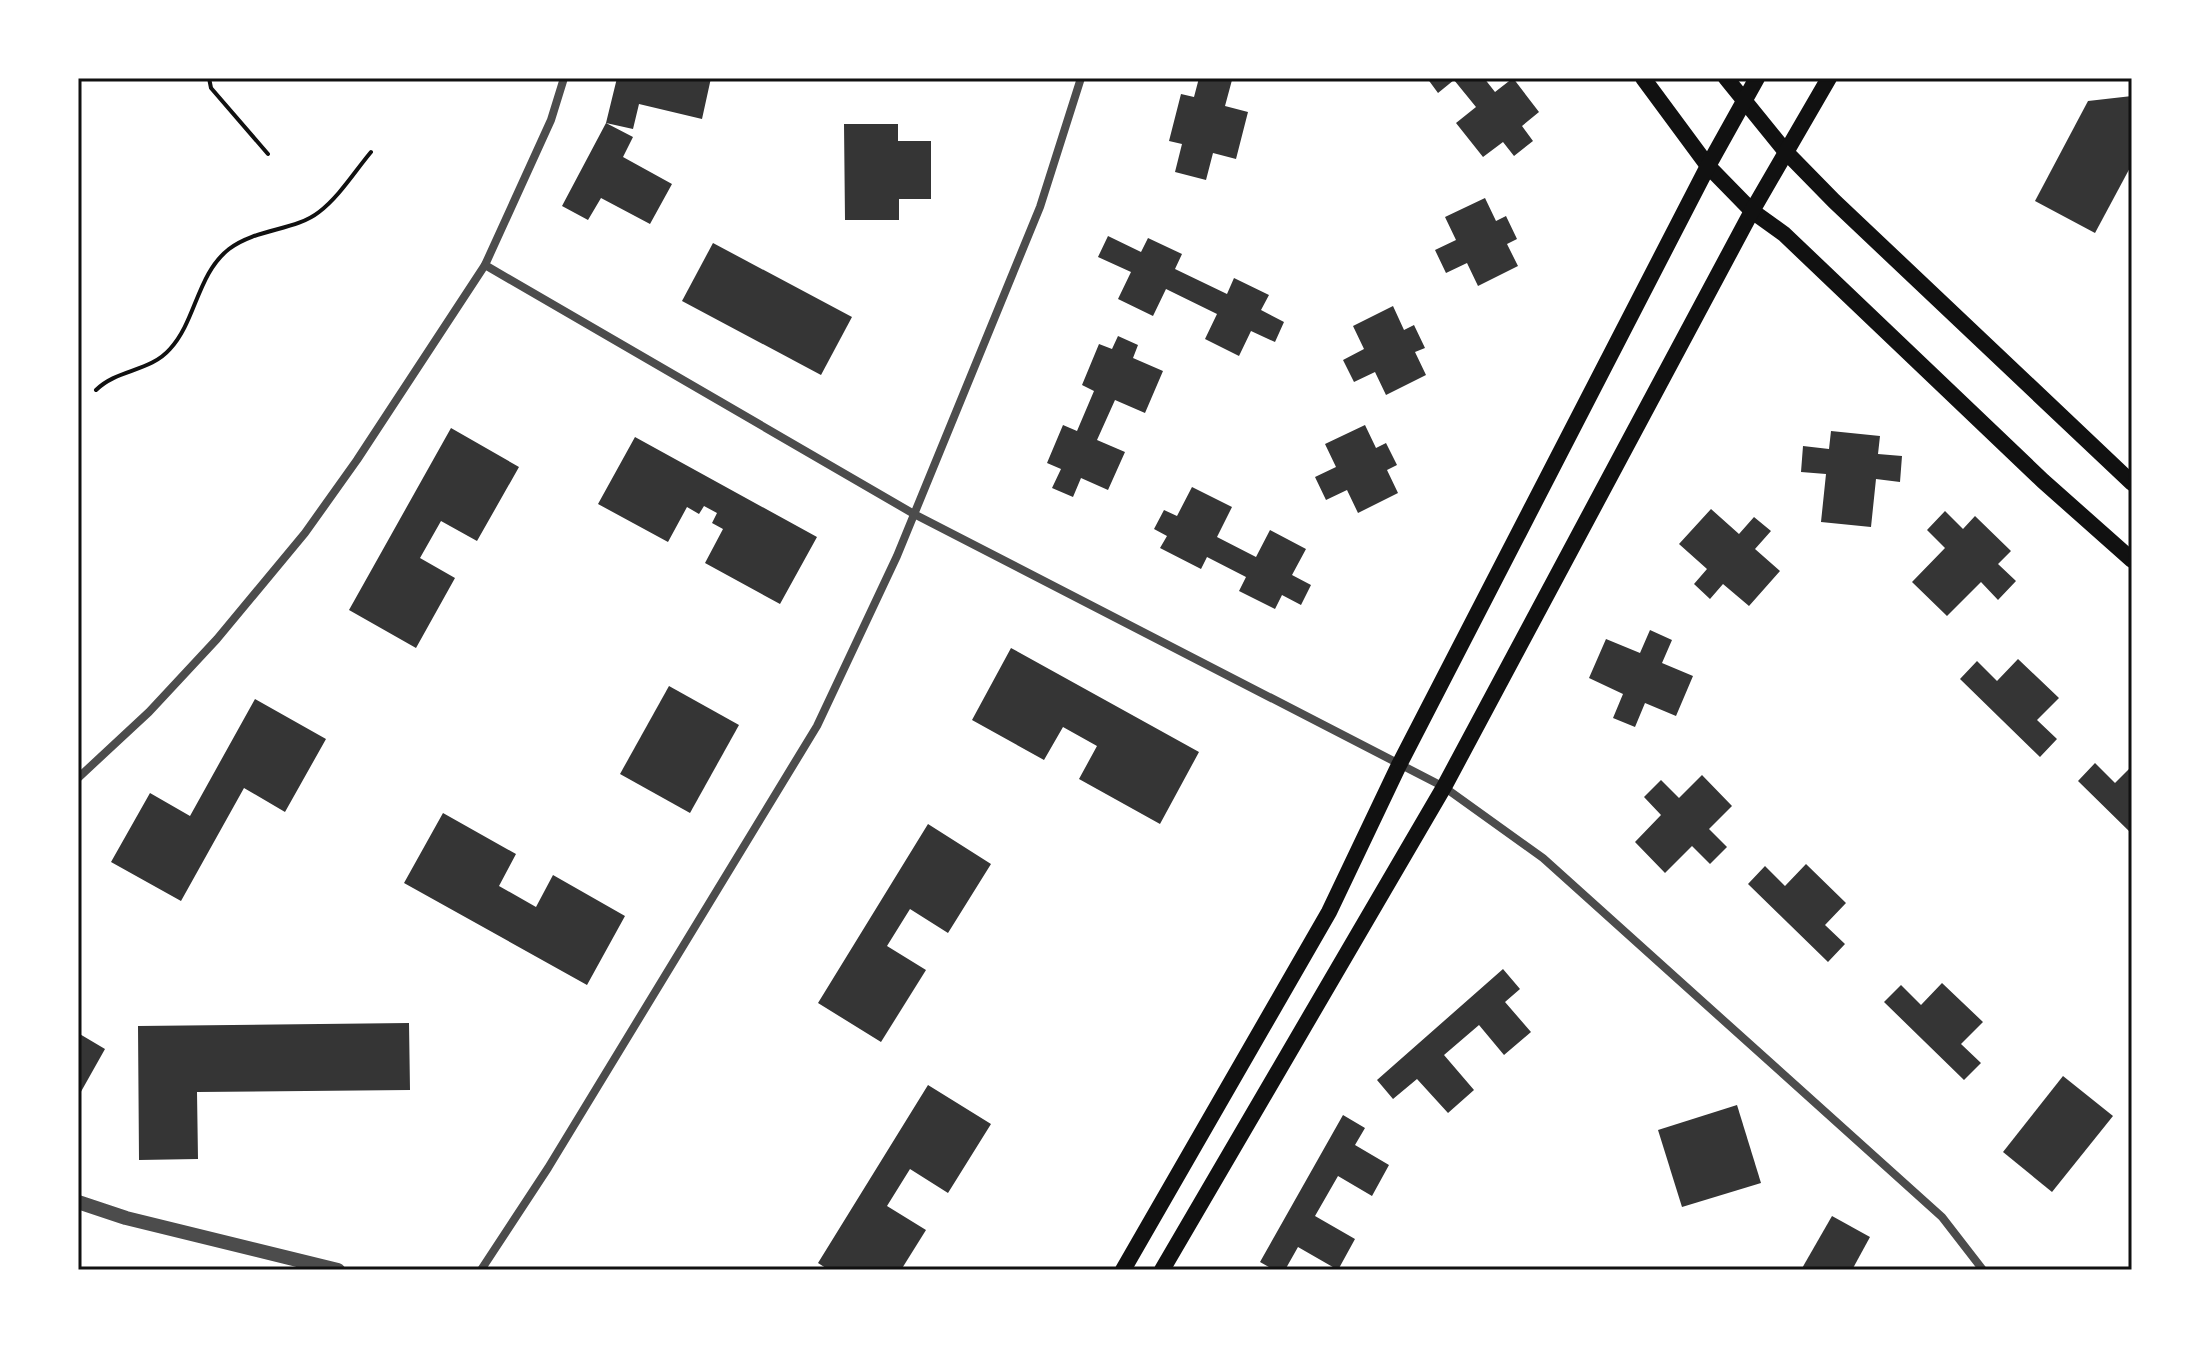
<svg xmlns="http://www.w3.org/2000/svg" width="2210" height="1348" font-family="Inter,sans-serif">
<rect width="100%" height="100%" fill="#fff"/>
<g fill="#353535">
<path d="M617 78H711L702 119 639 104 633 129 606 123 633 137 623 157 672 184 650 224 601 198 588 220 562 206 606 123Z"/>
<path d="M1199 78 1232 80 1225 106 1248 112 1236 159 1213 153 1206 180 1175 172 1182 144 1169 141 1181 94 1194 97Z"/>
<path d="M1427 78H1484L1495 92 1513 78 1539 112 1522 126 1533 141 1514 156 1503 142 1483 157 1456 123 1476 107 1454 80 1438 93Z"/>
<path d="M2132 96V164L2095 233 2035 201 2088 101Z"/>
<path d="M844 124H898V141H931V199H899V220H845Z"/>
<path d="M1485 198 1496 221 1506 216 1517 239 1507 244 1518 266 1478 286 1467 263 1446 273 1435 250 1456 240 1445 217Z"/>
<path d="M1108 236 1141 252 1148 238 1182 254 1175 269 1227 294 1234 278 1269 295 1261 310 1284 322 1275 342 1251 331 1239 356 1205 339 1217 314 1166 289 1153 316 1118 299 1131 272 1098 257Z"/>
<path d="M713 243 852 317 821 375 682 301Z"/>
<path d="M1393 306 1404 330 1414 325 1425 348 1415 352 1426 375 1386 395 1375 372 1354 382 1343 360 1364 349 1353 326Z"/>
<path d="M1118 336 1138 345 1133 358 1163 371 1145 413 1115 400 1097 440 1125 452 1108 490 1081 478 1073 497 1052 488 1061 469 1047 463 1063 425 1077 431 1094 391 1082 385 1099 344 1112 349Z"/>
<path d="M1365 425 1376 448 1386 443 1397 465 1387 470 1398 493 1358 513 1347 490 1326 500 1315 477 1336 467 1325 444Z"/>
<path d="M451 428 519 467 477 541 441 521 420 558 455 578 416 648 349 610Z"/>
<path d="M1831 431 1880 436 1878 454 1902 456 1900 482 1876 479 1871 527 1821 522 1826 474 1801 472 1803 446 1829 449Z"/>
<path d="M635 437 817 537 780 604 705 563 723 529 712 523 717 513 704 506 699 514 687 507 668 542 598 504Z"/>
<path d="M1192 487 1232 507 1217 537 1256 557 1270 530 1306 549 1292 575 1311 585 1301 605 1282 595 1275 609 1239 591 1246 577 1207 557 1201 569 1160 548 1167 536 1154 529 1164 510 1177 516Z"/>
<path d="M1711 509 1739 534 1754 517 1771 531 1755 549 1780 571 1749 606 1723 584 1710 599 1694 584 1707 569 1679 544Z"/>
<path d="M1945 511 1963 529 1975 516 2011 551 1998 564 2016 581 1998 600 1981 582 1947 616 1912 582 1945 548 1927 530Z"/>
<path d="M1650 630 1672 640 1662 663 1693 676 1676 716 1645 703 1635 727 1613 718 1623 694 1589 678 1606 639 1640 653Z"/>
<path d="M1011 648 1199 752 1160 824 1079 779 1097 746 1063 727 1044 760 972 720Z"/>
<path d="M2018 659 2059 698 2037 720 2057 739 2040 757 1960 679 1977 661 1997 681Z"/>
<path d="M669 686 739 725 690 813 620 774Z"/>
<path d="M255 699 326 739 285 812 244 788 181 901 111 862 150 793 190 816Z"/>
<path d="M2095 763 2115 783 2132 766V834L2078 781Z"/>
<path d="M1702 775 1732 806 1709 829 1727 847 1710 864 1692 846 1665 873 1635 842 1661 815 1644 797 1661 780 1679 798Z"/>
<path d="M443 813 516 854 499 886 536 907 553 875 625 916 587 985 404 883Z"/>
<path d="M928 824 991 864 948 933 910 909 887 946 926 970 881 1042 818 1003Z"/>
<path d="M1806 864 1846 903 1825 925 1845 944 1828 962 1748 884 1765 866 1785 886Z"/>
<path d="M1503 969 1520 989 1505 1002 1531 1032 1504 1055 1479 1025 1444 1055 1474 1090 1448 1113 1417 1079 1393 1099 1377 1080Z"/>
<path d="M1942 983 1983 1022 1961 1044 1981 1063 1964 1080 1884 1002 1901 985 1921 1005Z"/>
<path d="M409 1023 410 1090 197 1092 198 1159 139 1160 138 1026Z"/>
<path d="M78 1033 105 1049 78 1097Z"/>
<path d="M2063 1076 2113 1116 2052 1192 2003 1152Z"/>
<path d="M928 1085 991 1124 948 1193 910 1169 887 1206 926 1230 901 1270H829L818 1263Z"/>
<path d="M1737 1105 1761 1183 1682 1207 1658 1130Z"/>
<path d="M1343 1115 1365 1128 1355 1145 1389 1165 1372 1196 1338 1176 1315 1216 1355 1239 1338 1270 1298 1247 1285 1270H1274L1260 1262Z"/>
<path d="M1832 1216 1870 1237 1852 1270H1801Z"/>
</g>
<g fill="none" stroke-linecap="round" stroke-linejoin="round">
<g stroke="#111" stroke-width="4">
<path d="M209 78 211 88 268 154"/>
<path d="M96 390C117 369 150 372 170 349 196 321 197 274 229 249 257 228 295 231 319 212 339 197 355 171 371 152"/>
</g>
<g stroke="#4c4c4c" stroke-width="8">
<path d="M485 265 914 514 1444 787 1543 858 1942 1217 1983 1270"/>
<path d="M78 778 149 712 217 639 305 533 357 460 485 265 551 120 564 78"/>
<path d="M481 1270 548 1168 817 726 897 556 1040 207 1081 78"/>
</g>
<path stroke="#4c4c4c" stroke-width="14" d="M78 1202 126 1218 338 1270"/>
<g stroke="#111" stroke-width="16">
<path d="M1643 78 1708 166 1752 211 1784 234 2043 481 2132 560"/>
<path d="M1726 78 1786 152 1834 201 2132 483"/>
<path d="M1123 1270 1329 912 1399 765 1708 166 1757 78"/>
<path d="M1162 1270 1444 787 1752 211 1829 78"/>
</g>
</g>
<rect width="2210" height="1348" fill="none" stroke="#ffffff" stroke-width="160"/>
<rect x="80" y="80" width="2050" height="1188" fill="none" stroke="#111" stroke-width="3"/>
</svg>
